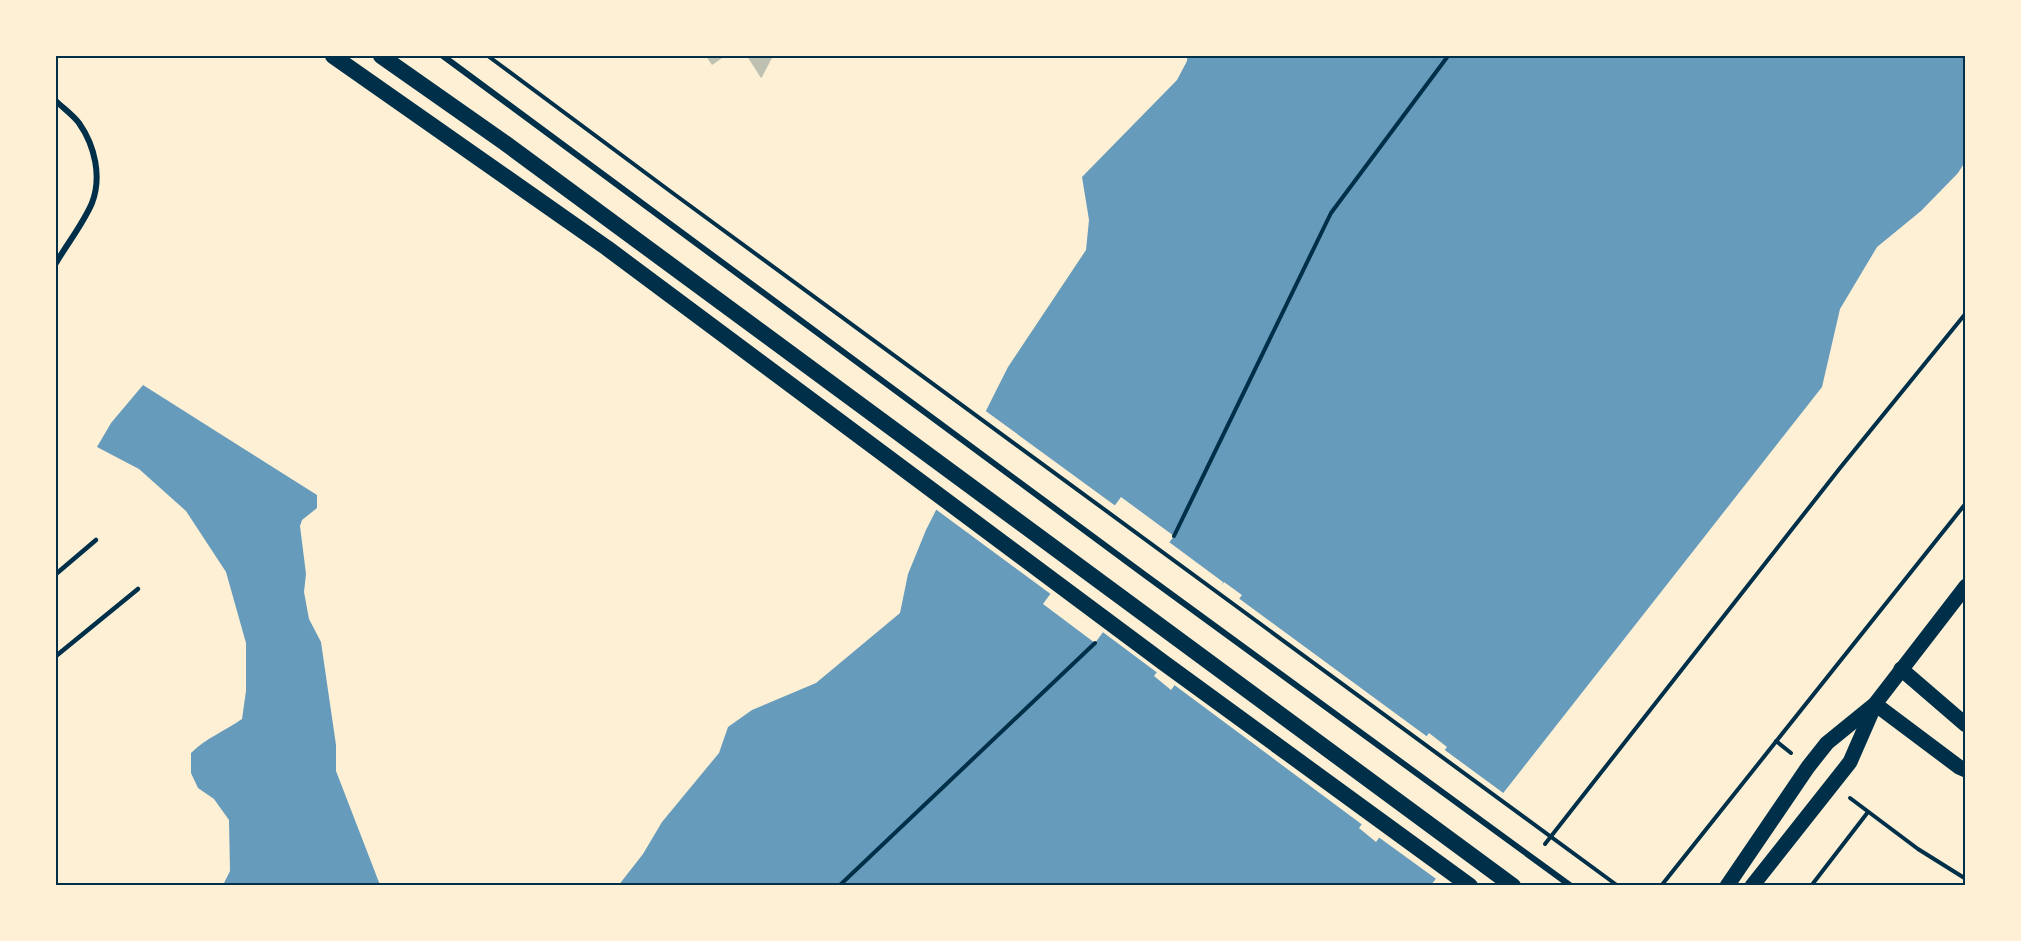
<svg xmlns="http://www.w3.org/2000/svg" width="2021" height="941" font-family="'Work Sans',sans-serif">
<rect width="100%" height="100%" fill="#fdf0d5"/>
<g fill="#669bbc" fill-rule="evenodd">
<path d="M1187 56H1965V162L1958 173 1921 211 1877 247 1840 309 1822 387 1431 885 618 886 643 854 662 822 719 753 728 727 752 710 816 683 900 613 908 574 926 530 1008 367 1086 250 1089 220 1082 177 1177 80 1187 61ZM1121 497 1174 536 1095 643 1043 604ZM1224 582 1242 595 1171 690 1154 676ZM1429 733 1447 747 1376 842 1359 828Z"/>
<path d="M143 385 317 495V508L302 520 300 526 306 574 304 592 309 619 321 642 336 745V771L380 885H223L230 871 229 820 214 799 198 788 191 773V753C206 738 225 731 242 719L246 691V643L226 572 186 511 139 469 97 447 111 423Z"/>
</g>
<g fill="#fdf0d5">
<path d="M983 409 1117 507 1052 595 934 508Z"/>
<path d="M1169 542 1223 582 1222 585 1224 587 1159 674 1100 630 1165 543 1167 544Z"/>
<path d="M1237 597 1429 738 1364 826 1173 684Z"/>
<path d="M1442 748 1506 795 1439 881 1377 836Z"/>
</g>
<g fill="#bec0b2">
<path d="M706 56H725L712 65Z"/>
<path d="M747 56H773L762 77 761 78Z"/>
</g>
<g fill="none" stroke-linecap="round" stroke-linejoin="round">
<g stroke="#003049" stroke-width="4">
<path d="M488 56 674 194 1618 886"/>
<path d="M1174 536 1331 213 1448 56"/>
<path d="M1776 741 1791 753"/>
<path d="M1850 798 1918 849 1966 879"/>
<path d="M1545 844 1840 468 1966 313"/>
<path d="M839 886 1095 643"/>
<path d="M1661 886 1966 503"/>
<path d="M1811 886 1868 812"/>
</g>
<g stroke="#003049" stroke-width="4.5">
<path d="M56 574 96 540"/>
<path d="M56 656 138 589"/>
</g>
<g stroke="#003049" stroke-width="6">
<path d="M443 56 1145 575 1571 886"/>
<path d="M56 101C63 108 73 115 79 123 95 146 102 177 92 203 83 224 67 244 56 263"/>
</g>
<g stroke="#003049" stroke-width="15">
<path d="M1901 669 1966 725"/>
<path d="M1875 704 1959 767 1966 770"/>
<path d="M1727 886 1808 767 1827 743 1875 704 1966 586"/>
<path d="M1752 886 1850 762 1874 707"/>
</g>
<g stroke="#003049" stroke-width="16">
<path d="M333 56 607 248 1164 663 1470 886"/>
<path d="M381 56 505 143 1513 886"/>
</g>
</g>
<rect width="2021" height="941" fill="none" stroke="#fdf0d5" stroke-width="114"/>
<rect x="57" y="57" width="1907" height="827" fill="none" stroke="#003049" stroke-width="2"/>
</svg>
